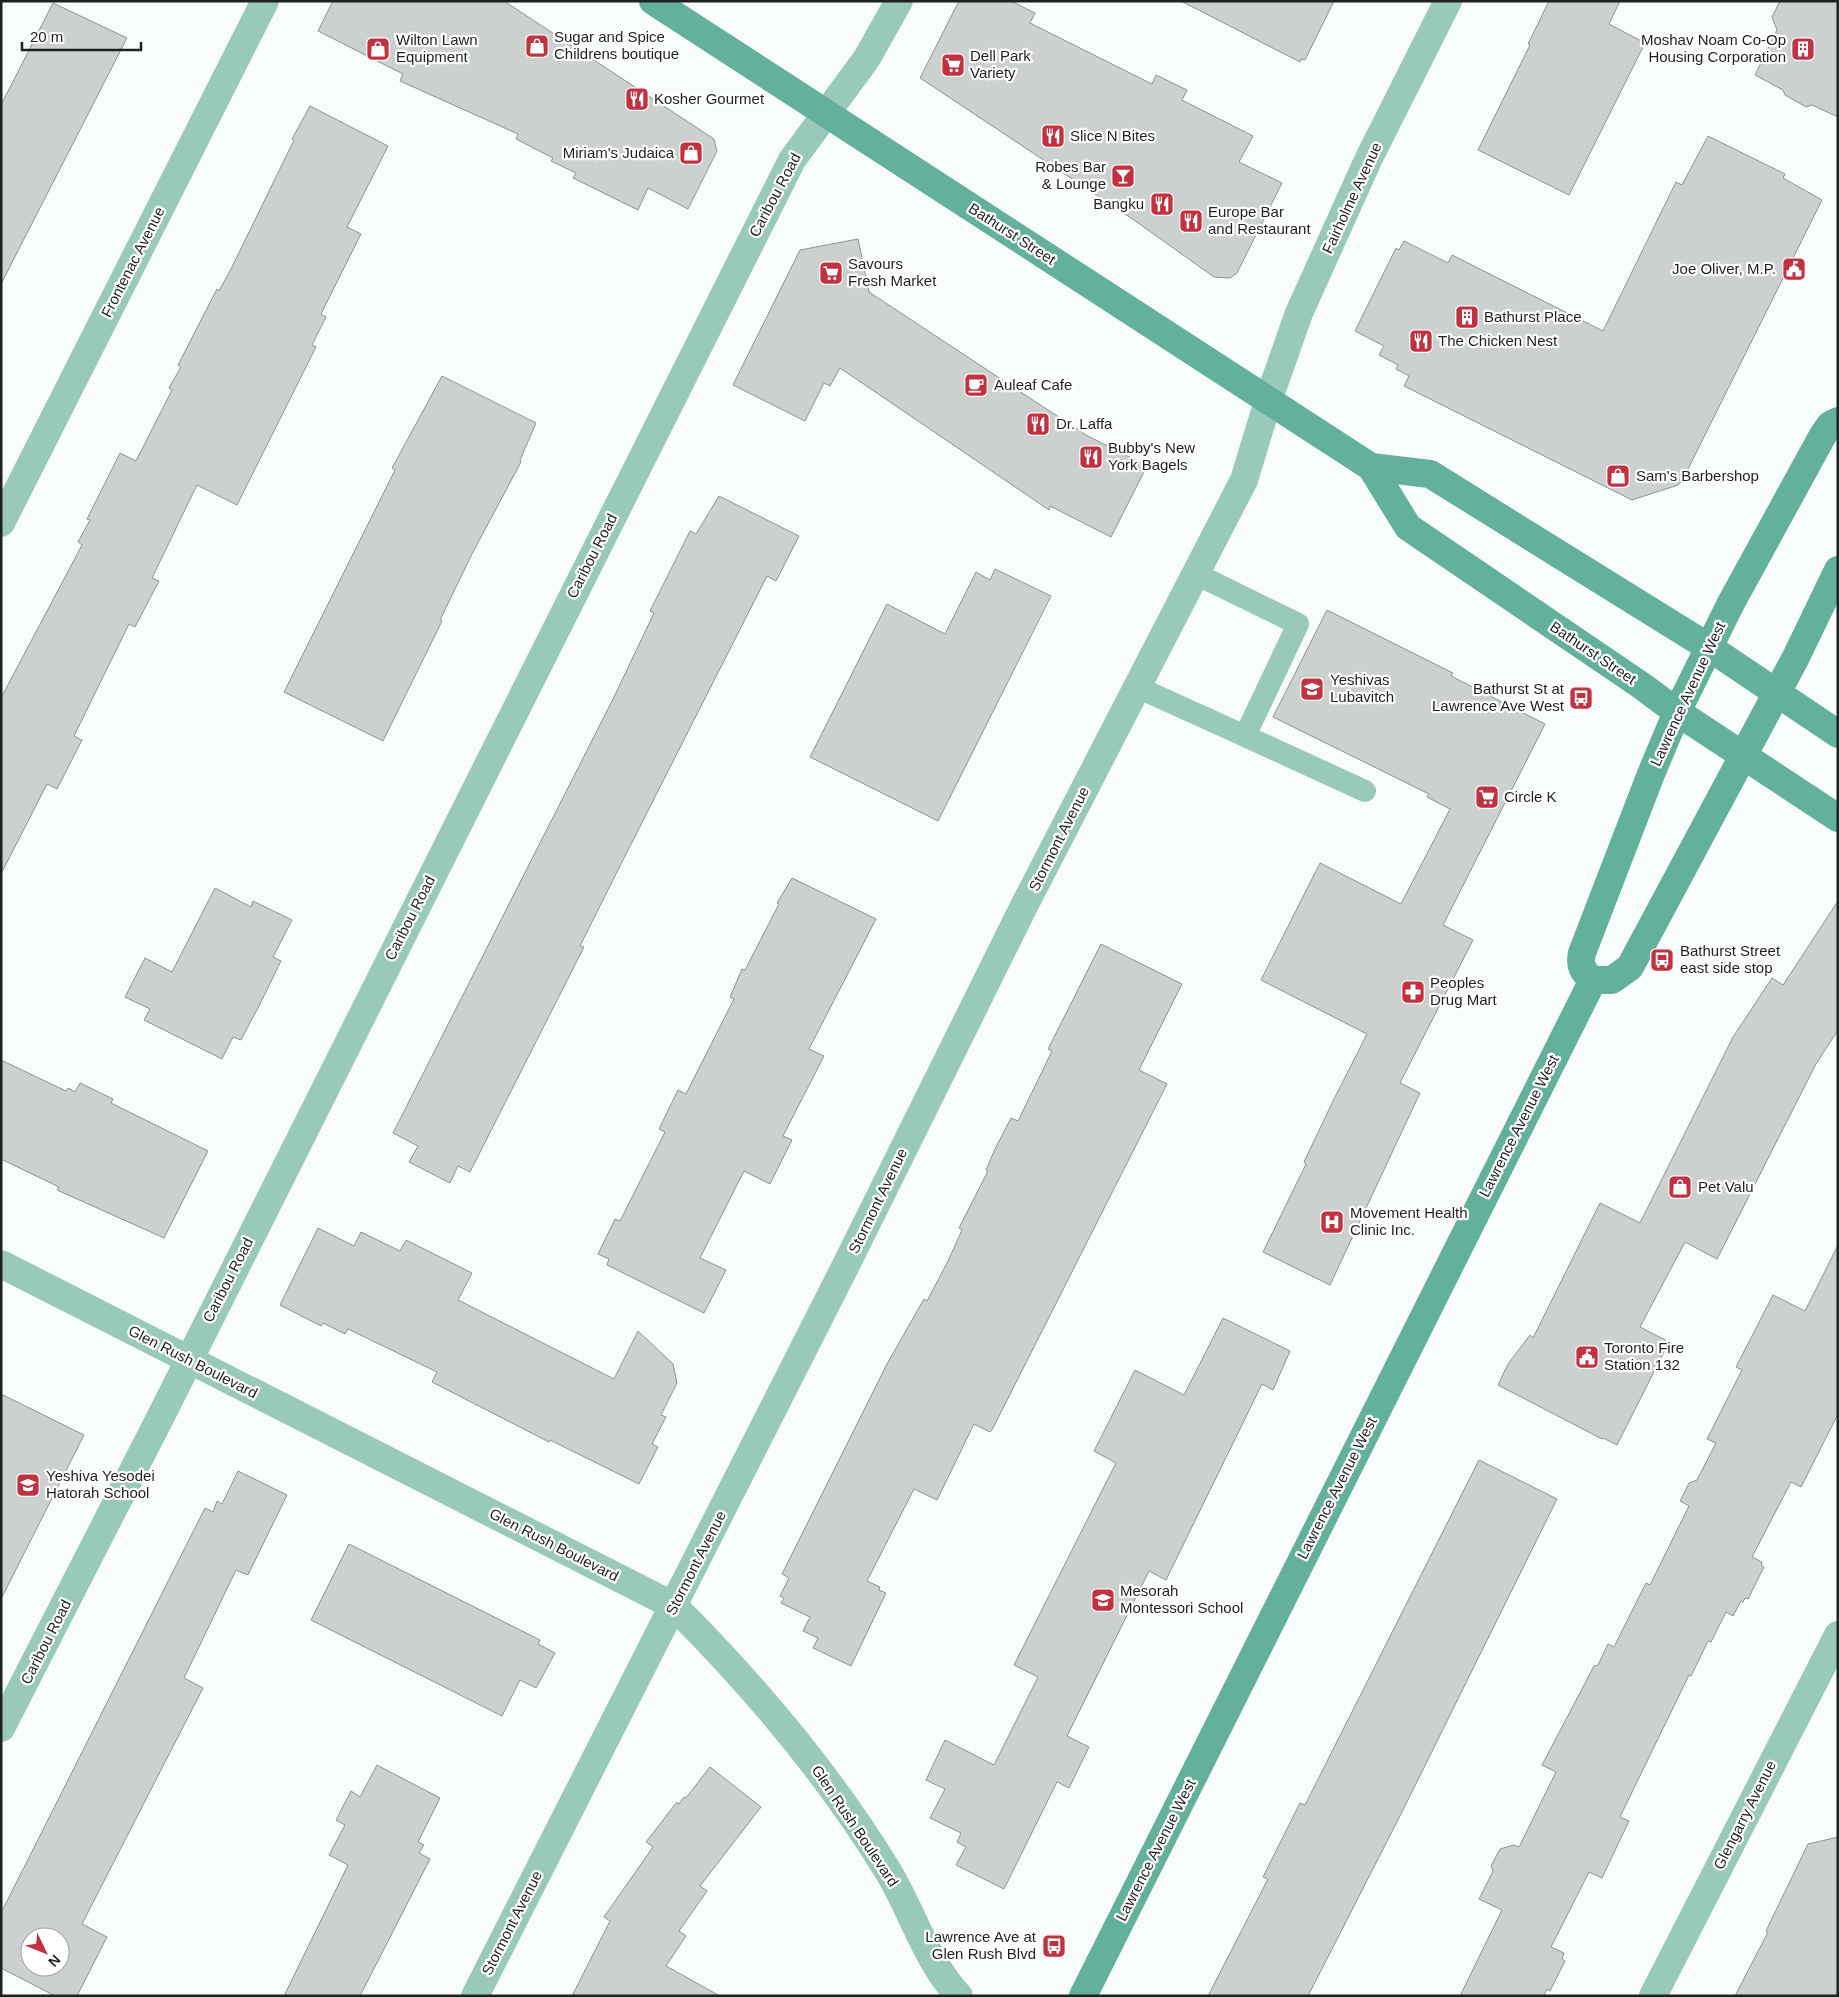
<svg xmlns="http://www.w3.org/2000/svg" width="1839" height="1997" font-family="Arial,sans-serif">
<rect width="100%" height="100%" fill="#f8fcfb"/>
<g fill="#ccd0cf" stroke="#8f9291" fill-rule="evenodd">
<path d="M333 1H504L714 139 717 151 688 209 648 188 638 210 573 178 576 173 551 161 553 158 516 139 518 134 400 81 403 74 318 31Z"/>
<path d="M959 1H1011L1035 13 1030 23 1152 84 1156 75 1187 90 1182 100 1253 136 1239 162 1282 183 1237 273 1230 278 1214 277 1131 218 920 78Z"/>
<path d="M1181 1H1334L1305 60 1301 59 1300 62Z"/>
<path d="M1549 1H1620L1609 24 1645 43 1569 195 1478 150 1530 45 1528 44Z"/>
<path d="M1780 1H1838V117L1812 105 1806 107 1785 95 1783 90 1755 75 1777 30 1772 17Z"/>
<path d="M53 3 127 38 1 284V105Z"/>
<path d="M310 106 388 146 347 227 361 234 321 314 326 317 312 345 316 347 237 505 197 485 152 578 159 581 135 627 129 624 74 736 82 740 57 789 47 784 1 874V698L82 545 78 542 90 520 87 519 120 453 136 461 172 390 169 388 181 367 178 365 217 289 219 291 231 269 294 140 292 139Z"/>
<path d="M1708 136 1785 174 1783 178 1822 200 1682 481 1678 485 1632 500 1404 386 1409 376 1396 369 1398 365 1379 355 1384 346 1355 331 1396 248 1399 250 1404 241 1448 263 1452 255 1603 331 1676 182 1682 185Z"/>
<path d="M858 239 869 292 1086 435 1147 466 1111 537 1050 506 1049 510 840 368 830 386 824 383 805 421 733 385 800 250Z"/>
<path d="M442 376 536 423 520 460 521 462 472 554 440 620 442 621 383 741 284 692 395 470 392 468Z"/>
<path d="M719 496 799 536 776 581 767 576 621 864 580 946 584 947 470 1172 458 1166 450 1183 409 1162 418 1146 393 1133 614 697 654 613 650 611 690 531 696 534Z"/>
<path d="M995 569 1051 596 938 821 810 757 887 604 945 634 976 572 990 580Z"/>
<path d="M1327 610 1453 673 1451 676 1545 724 1443 925 1473 940 1400 1083 1420 1093 1330 1285 1263 1252 1306 1164 1304 1162 1333 1101 1367 1034 1261 980 1320 863 1401 904 1450 809 1427 797 1429 794 1273 717Z"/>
<path d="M792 878 876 919 809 1049 824 1056 783 1136 792 1140 770 1184 744 1171 700 1258 726 1270 704 1313 607 1265 609 1259 598 1254 615 1219 620 1221 665 1132 659 1129 678 1090 686 1094 734 999 730 997 742 969 745 970 779 904 777 903Z"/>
<path d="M215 888 251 907 253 901 292 920 273 957 281 961 259 1006 241 1040 233 1037 222 1059 144 1020 150 1009 125 997 145 958 172 972Z"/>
<path d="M1838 901V1030L1816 1064 1717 1259 1685 1242 1640 1327 1669 1342 1617 1445 1603 1438 1602 1439 1498 1385 1508 1364 1530 1335 1533 1338 1600 1203 1640 1223 1733 1037 1772 978 1783 985Z"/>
<path d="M1101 944 1182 984 1139 1070 1167 1084 993 1428 990 1432 974 1424 937 1500 914 1489 867 1581 880 1587 879 1590 886 1593 851 1666 813 1648 818 1638 803 1631 810 1617 781 1603 784 1598 780 1596 789 1578 782 1574 887 1364 924 1299 927 1301 948 1261 962 1230 959 1228 988 1171 986 1170 995 1149 1011 1118 1018 1121 1052 1051 1048 1049Z"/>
<path d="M1 1060 66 1091 68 1088 75 1092 80 1083 113 1099 111 1103 208 1151 164 1238 57 1190 59 1187 1 1159Z"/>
<path d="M318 1228 354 1246 361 1232 400 1251 406 1240 472 1273 458 1300 614 1379 638 1331 673 1364 677 1383 661 1415 666 1417 652 1444 658 1447 639 1484 550 1440 549 1442 432 1382 437 1372 348 1329 345 1334 323 1323 321 1326 280 1305Z"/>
<path d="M1838 1245V1414L1801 1487 1791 1482 1752 1557 1762 1562 1761 1565 1764 1567 1748 1599 1745 1598 1743 1602 1741 1601 1733 1616 1726 1612 1711 1642 1708 1641 1691 1676 1689 1675 1620 1817 1629 1821 1602 1878 1589 1872 1551 1947 1564 1953 1562 1959 1565 1961 1550 1991 1547 1989 1544 1996H1460L1502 1910 1479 1899 1493 1871 1491 1866 1500 1849 1514 1845 1519 1847 1556 1772 1542 1765 1594 1666 1598 1665 1608 1644 1614 1647 1646 1583 1650 1585 1689 1506 1680 1501 1689 1483 1697 1480 1716 1443 1707 1439 1742 1370 1736 1367 1773 1295 1805 1311Z"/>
<path d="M1223 1318 1290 1351 1273 1390 1262 1384 1166 1580 1149 1571 1067 1736 1089 1747 1069 1788 1057 1782 1004 1889 956 1865 966 1847 957 1842 961 1833 930 1818 945 1789 926 1780 945 1740 994 1765 1038 1677 1014 1665 1116 1463 1094 1451 1135 1370 1184 1395Z"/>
<path d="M1 1394 84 1435 1 1599Z"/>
<path d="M1479 1460 1557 1499 1402 1812 1308 1996H1208L1268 1879 1263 1877 1300 1803 1305 1805Z"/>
<path d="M238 1471 287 1495 248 1575 236 1570 184 1678 203 1688 82 1924 107 1937 77 1996H55L1 1968V1913L205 1508 213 1512 217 1501 222 1504ZM30 1937H60V1967H30Z"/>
<path d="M349 1544 540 1640 538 1644 555 1653 536 1688 520 1680 502 1716 311 1620Z"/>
<path d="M377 1765 440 1798 418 1842 424 1845 419 1853 430 1859 360 1996H284L348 1865 329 1855 345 1825 336 1820 351 1791 360 1797Z"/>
<path d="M710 1767 761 1807 700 1886 707 1891 679 1931 686 1936 666 1966 720 1996H572L610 1921 604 1917 653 1847 646 1842 677 1802 679 1804 684 1797 686 1798Z"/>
<path d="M1838 1837V1996H1735L1768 1932 1766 1931 1808 1844Z"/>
</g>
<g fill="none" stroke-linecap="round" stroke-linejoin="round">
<g stroke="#99c9bb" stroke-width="22">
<path d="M1137 687 1245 736 1298 624 1196 574"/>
<path d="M1245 736 1365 791"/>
</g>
<g stroke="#99c9bb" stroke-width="28">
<path d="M1 523 265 1"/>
<path d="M1 1264 674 1606C753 1685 827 1772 886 1868 912 1909 925 1960 959 1996"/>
<path d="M1 1728 160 1418 792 160 867 58 899 1"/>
<path d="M475 1996 843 1271 1024 906 1244 480 1268 401 1299 313 1368 160 1448 1"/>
<path d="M1653 1996 1838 1635"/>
</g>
<g stroke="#63b09c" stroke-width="28">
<path d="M653 1 1371 467 1408 527 1642 686 1677 712 1838 818"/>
<path d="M1838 421 1830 425 1823 435 1731 603 1677 712 1651 774 1582 953C1579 966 1583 972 1593 980H1612L1630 967 1795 659 1838 570"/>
<path d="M1371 467 1430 474 1710 648 1838 734"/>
<path d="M1083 1996 1593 980"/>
</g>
</g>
<defs>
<g id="shop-square" transform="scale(1.25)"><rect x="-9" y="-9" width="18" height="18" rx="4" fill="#c23140" stroke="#fff"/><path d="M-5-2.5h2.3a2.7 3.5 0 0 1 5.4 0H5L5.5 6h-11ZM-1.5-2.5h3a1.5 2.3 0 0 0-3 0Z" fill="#fff"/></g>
<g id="building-square" transform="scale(1.25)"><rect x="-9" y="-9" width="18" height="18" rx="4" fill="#c23140" stroke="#fff"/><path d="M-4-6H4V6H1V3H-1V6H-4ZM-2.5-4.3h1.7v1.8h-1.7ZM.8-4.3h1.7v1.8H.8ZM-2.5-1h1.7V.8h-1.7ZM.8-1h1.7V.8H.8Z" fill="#fff"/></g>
<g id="supermarket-square" transform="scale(1.25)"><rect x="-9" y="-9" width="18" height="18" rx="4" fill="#c23140" stroke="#fff"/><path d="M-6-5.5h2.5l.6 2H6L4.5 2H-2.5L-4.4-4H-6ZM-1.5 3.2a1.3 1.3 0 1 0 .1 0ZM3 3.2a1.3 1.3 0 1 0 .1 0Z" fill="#fff"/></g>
<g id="restaurant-square" transform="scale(1.25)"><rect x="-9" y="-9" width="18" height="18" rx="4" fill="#c23140" stroke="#fff"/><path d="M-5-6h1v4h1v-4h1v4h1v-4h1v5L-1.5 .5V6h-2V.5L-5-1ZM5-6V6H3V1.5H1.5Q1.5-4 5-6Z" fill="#fff"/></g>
<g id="bar-square" transform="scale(1.25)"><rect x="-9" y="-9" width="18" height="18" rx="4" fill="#c23140" stroke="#fff"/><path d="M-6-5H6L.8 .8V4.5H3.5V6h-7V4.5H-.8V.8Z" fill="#fff"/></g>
<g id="civic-square" transform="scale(1.25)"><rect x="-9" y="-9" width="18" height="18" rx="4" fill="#c23140" stroke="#fff"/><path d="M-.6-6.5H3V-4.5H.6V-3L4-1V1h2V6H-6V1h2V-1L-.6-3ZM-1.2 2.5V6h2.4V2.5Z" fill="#fff"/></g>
<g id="cafe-square" transform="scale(1.25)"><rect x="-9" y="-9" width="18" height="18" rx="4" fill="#c23140" stroke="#fff"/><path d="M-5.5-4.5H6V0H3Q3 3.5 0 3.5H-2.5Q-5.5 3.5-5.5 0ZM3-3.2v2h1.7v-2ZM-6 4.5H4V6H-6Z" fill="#fff"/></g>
<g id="school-square" transform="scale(1.25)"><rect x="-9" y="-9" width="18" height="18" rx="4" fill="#c23140" stroke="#fff"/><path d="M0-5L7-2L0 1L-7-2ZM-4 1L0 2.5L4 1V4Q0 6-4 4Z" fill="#fff"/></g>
<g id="bus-square" transform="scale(1.25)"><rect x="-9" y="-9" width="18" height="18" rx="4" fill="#c23140" stroke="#fff"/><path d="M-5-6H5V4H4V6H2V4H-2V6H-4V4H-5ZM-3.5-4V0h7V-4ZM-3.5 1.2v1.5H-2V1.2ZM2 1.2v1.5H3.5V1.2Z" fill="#fff"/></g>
<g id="pharmacy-square" transform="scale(1.25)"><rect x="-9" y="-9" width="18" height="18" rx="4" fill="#c23140" stroke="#fff"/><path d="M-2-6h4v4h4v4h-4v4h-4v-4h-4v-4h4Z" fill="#fff"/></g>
<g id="hospital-square" transform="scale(1.25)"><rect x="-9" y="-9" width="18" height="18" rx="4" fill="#c23140" stroke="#fff"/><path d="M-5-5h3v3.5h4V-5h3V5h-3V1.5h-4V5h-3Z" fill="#fff"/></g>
</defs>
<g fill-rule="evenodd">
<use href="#shop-square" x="537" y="46"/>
<use href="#shop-square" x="378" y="49"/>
<use href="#building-square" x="1803" y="49"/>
<use href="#supermarket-square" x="953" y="65"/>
<use href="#restaurant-square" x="637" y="99"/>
<use href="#restaurant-square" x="1053" y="136"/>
<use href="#shop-square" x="691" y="153"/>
<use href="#bar-square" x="1123" y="176"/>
<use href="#restaurant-square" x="1162" y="204"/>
<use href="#restaurant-square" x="1191" y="221"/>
<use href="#civic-square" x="1794" y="269"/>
<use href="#supermarket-square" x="831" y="273"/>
<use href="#building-square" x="1467" y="317"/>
<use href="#restaurant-square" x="1421" y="341"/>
<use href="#cafe-square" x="976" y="385"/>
<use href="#restaurant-square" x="1038" y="424"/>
<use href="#restaurant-square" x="1091" y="457"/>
<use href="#shop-square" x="1618" y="476"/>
<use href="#school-square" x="1312" y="689"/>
<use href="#bus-square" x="1581" y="698"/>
<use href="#supermarket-square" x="1487" y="797"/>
<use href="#bus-square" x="1662" y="960"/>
<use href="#pharmacy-square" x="1413" y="992"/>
<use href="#shop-square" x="1680" y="1187"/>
<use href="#hospital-square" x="1332" y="1222"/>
<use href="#civic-square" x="1587" y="1357"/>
<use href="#school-square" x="28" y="1485"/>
<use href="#school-square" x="1103" y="1600"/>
<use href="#bus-square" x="1054" y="1946"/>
</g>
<g text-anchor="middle" stroke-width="4.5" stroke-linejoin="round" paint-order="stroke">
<g font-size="15" fill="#1f2020" stroke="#fff" text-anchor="start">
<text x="554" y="42">Sugar and Spice<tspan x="554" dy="17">Childrens boutique</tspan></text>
<text x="396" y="45">Wilton Lawn<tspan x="396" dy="17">Equipment</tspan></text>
<text x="1786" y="45" text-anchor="end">Moshav Noam Co-Op<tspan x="1786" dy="17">Housing Corporation</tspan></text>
<text x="970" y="61">Dell Park<tspan x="970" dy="17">Variety</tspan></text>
<text x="654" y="104">Kosher Gourmet</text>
<text x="1070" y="141">Slice N Bites</text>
<text x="674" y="158" text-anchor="end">Miriam's Judaica</text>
<text x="1106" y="172" text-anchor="end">Robes Bar<tspan x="1106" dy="17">&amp; Lounge</tspan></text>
<text x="1144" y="209" text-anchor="end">Bangku</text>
<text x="1208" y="217">Europe Bar<tspan x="1208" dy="17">and Restaurant</tspan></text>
<text x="848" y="269">Savours<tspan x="848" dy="17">Fresh Market</tspan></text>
<text x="1776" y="274" text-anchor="end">Joe Oliver, M.P.</text>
<text x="1484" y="322">Bathurst Place</text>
<text x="1438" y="346">The Chicken Nest</text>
<text x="994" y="390">Auleaf Cafe</text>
<text x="1056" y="429">Dr. Laffa</text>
<text x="1108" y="453">Bubby's New<tspan x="1108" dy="17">York Bagels</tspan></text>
<text x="1636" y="481">Sam's Barbershop</text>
<text x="1330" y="685">Yeshivas<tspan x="1330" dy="17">Lubavitch</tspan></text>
<text x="1564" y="694" text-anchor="end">Bathurst St at<tspan x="1564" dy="17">Lawrence Ave West</tspan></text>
<text x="1504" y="802">Circle K</text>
<text x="1680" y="956">Bathurst Street<tspan x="1680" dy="17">east side stop</tspan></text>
<text x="1430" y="988">Peoples<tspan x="1430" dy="17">Drug Mart</tspan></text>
<text x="1698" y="1192">Pet Valu</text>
<text x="1350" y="1218">Movement Health<tspan x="1350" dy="17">Clinic Inc.</tspan></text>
<text x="1604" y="1353">Toronto Fire<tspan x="1604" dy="17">Station 132</tspan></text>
<text x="46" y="1481">Yeshiva Yesodei<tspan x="46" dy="17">Hatorah School</tspan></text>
<text x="1120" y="1596">Mesorah<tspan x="1120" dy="17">Montessori School</tspan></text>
<text x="1036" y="1942" text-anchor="end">Lawrence Ave at<tspan x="1036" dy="17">Glen Rush Blvd</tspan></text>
</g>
<g font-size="15" fill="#1f2020" stroke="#fff">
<text transform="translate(775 195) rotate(-62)" y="5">Caribou Road</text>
<text transform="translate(1352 198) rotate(-65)" y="5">Fairholme Avenue</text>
<text transform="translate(1012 234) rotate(33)" y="5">Bathurst Street</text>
<text transform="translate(133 262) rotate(-63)" y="5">Frontenac Avenue</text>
<text transform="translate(592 556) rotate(-63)" y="5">Caribou Road</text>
<text transform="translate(1593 653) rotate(34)" y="5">Bathurst Street</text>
<text transform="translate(1688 694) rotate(-65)" y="5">Lawrence Avenue West</text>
<text transform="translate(1059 839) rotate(-63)" y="5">Stormont Avenue</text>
<text transform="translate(410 918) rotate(-63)" y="5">Caribou Road</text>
<text transform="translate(1519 1126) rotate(-63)" y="5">Lawrence Avenue West</text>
<text transform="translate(878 1201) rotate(-64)" y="5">Stormont Avenue</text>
<text transform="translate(228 1280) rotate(-63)" y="5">Caribou Road</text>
<text transform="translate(193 1362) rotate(27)" y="5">Glen Rush Boulevard</text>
<text transform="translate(1337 1488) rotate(-63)" y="5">Lawrence Avenue West</text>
<text transform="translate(554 1545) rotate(27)" y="5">Glen Rush Boulevard</text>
<text transform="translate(696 1563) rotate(-63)" y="5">Stormont Avenue</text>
<text transform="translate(46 1642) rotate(-63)" y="5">Caribou Road</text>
<text transform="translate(1745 1815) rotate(-63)" y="5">Glengarry Avenue</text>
<text transform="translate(855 1826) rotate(56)" y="5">Glen Rush Boulevard</text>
<text transform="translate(1156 1850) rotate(-63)" y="5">Lawrence Avenue West</text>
<text transform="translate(512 1923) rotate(-63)" y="5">Stormont Avenue</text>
</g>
</g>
<rect width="1839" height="1997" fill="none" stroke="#1f2020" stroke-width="5"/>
<g transform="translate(45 1952) rotate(133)"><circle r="24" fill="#ffffff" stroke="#a5a6a6"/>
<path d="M0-4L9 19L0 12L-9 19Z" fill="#c23140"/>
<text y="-8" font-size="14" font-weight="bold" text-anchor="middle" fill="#1f2020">N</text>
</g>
<path d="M22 42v8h119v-8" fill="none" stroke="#1f2020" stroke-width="2.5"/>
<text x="30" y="42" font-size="15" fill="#1f2020" stroke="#ffffff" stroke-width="4" paint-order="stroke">20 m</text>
</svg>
